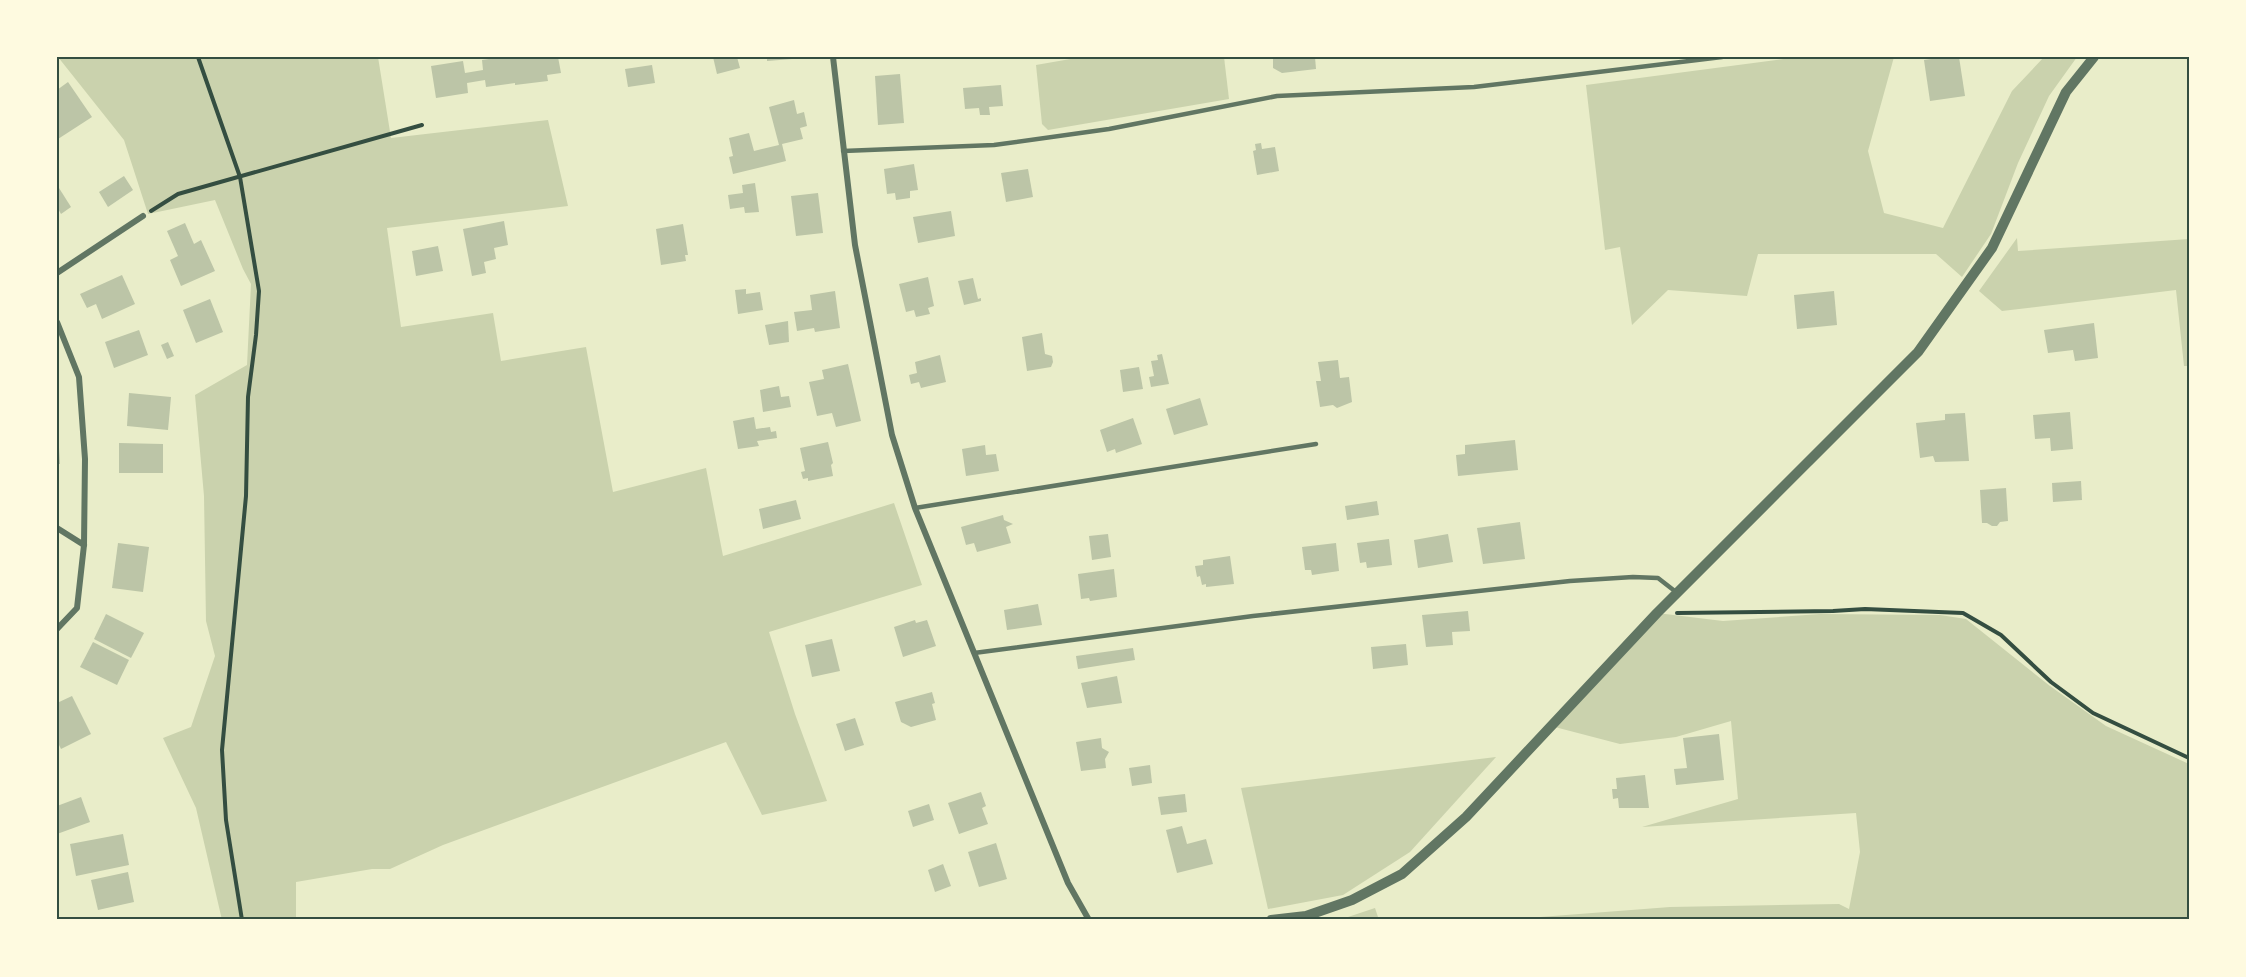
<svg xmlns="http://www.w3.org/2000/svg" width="2246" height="977" font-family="Helvetica,sans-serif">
<rect width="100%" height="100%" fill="#e9edc9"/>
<g fill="#cad2ad">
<path d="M58 57H378L391 138 548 120 568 206 387 228 401 327 493 313 501 361 586 347 613 492 706 468 723 556 894 503 922 585 769 632 795 714 827 801 762 815 726 742 443 845 390 869H372L296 882V920H222L196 808 163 738 191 727 215 656 206 621 204 496 195 395 247 365 251 284 243 269 215 200 148 214 124 140Z"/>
<path d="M1082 57H1224L1229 99 1048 130 1042 124 1036 65Z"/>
<path d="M1798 57H1894L1868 151 1884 213 1943 228 2012 91 2044 57H2077L2049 96 2018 163 1991 234 1962 277 1936 254H1758L1747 296 1668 290 1632 325 1620 247 1605 250 1586 85Z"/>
<path d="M2017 238 2018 251 2189 239V366H2184L2176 290 2002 311 1979 291Z"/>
<path d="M1657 613 1723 621 1820 614 1940 615 1966 619 2050 686 2106 726 2189 764V920H1502L1670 907 1839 904 1849 909 1860 852 1856 813 1642 827 1738 799 1731 721 1676 737 1620 744 1551 726Z"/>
<path d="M1496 757 1410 852 1343 895 1268 909 1241 788Z"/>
<path d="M1375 908 1379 920H1339Z"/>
</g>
<g fill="#bcc5a7">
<path d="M503 57H558L561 73 547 75 548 81 515 85V83L486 87 485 80 467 83 468 93 436 98 431 66 463 61 465 73 483 70 482 60Z"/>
<path d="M713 57H737L740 68 717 74Z"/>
<path d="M767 57H792V59L767 61Z"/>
<path d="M1273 57H1315L1316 69 1282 73 1273 68Z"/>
<path d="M1945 57H1959L1965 96 1930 101 1924 60Z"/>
<path d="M652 65 655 83 628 87 625 69Z"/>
<path d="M900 74 904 123 878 125 875 76Z"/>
<path d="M68 82 92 117 58 139 57 90Z"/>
<path d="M1001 85 1003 106 989 107 990 115H980L979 108 965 109 963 88Z"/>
<path d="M794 100 797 114 804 112 807 126 800 128 803 139 782 144 786 161 733 174 729 157 733 156 729 138 749 133 754 151 779 145 769 107Z"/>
<path d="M1261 143 1262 149 1275 147 1279 171 1257 175 1253 151 1256 150 1255 144Z"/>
<path d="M914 164 918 190 910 191V198L896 200 895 193 887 194 884 169Z"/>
<path d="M1028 169 1033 197 1006 202 1001 173Z"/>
<path d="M124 176 133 190 108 207 99 192Z"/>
<path d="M755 183 759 212 745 213 744 207 730 209 728 195 743 193 742 185Z"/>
<path d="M59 188 71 207 61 214 57 207V190Z"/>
<path d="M818 193 823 233 796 236 791 196Z"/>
<path d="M951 211 955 236 918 243 913 217Z"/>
<path d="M504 221 508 245 494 248 496 259 484 262 486 273 472 276 463 229Z"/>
<path d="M185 223 194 244 201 240 215 271 181 286 170 260 178 256 167 231Z"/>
<path d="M683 224 688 255H685L686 261 661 265 656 229Z"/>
<path d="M438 246 443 271 416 276 412 251Z"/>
<path d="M122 275 135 304 102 319 96 304 87 308 80 294Z"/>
<path d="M928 277 934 306 928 308 930 314 916 317 914 310 906 312 899 284Z"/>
<path d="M973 278 978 299 981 298V301L964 305 958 281Z"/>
<path d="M746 289V294L760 292 763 310 738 314 735 290Z"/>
<path d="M835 291 840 328 815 332 814 328 797 331 794 312 812 310 810 295Z"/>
<path d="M1834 291 1837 325 1797 329 1794 295Z"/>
<path d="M210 299 223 332 196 343 183 310Z"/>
<path d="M788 321 789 342 769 345 765 325Z"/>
<path d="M2094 323 2098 358 2075 361 2073 350 2048 353 2044 330Z"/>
<path d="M139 330 148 355 114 368 105 342Z"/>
<path d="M1042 333 1045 354 1052 356 1053 362 1051 367 1027 371 1022 337Z"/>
<path d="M168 342 174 356 167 359 161 345Z"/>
<path d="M1162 354 1169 384 1151 387 1149 377 1154 376 1151 361 1158 360 1157 355Z"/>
<path d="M940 355 946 382 921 388 919 382 911 384 909 375 917 373 915 362Z"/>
<path d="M1338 360 1340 378 1349 377 1352 402 1337 408 1333 405 1320 407 1316 381H1321L1318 362Z"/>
<path d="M848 364 861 421 836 427 832 413 817 416 809 382 824 379 822 370Z"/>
<path d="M1139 367 1143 389 1123 392 1120 370Z"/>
<path d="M779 386 781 397 789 396 791 407 763 412 760 390Z"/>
<path d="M129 393 171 397 168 430 127 426Z"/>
<path d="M1200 398 1208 425 1174 435 1166 409Z"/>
<path d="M2070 412 2073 449 2051 451 2050 438 2035 439 2033 415Z"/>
<path d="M1965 413 1969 461 1935 462 1933 456 1920 458 1916 423 1945 420V414Z"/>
<path d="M754 417 756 429 770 427 771 432 776 431 777 438 757 441 759 446 738 449 733 421Z"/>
<path d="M1133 418 1142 444 1116 453 1115 449 1107 452 1100 430Z"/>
<path d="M1515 440 1518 470 1458 476 1456 455 1465 454V445Z"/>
<path d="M828 442 833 463 831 465 833 476 808 481V478L803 479 801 472 805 471 800 448Z"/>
<path d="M119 443 163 444V473H119Z"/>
<path d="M985 445 986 455 996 454 999 471 966 476 962 449Z"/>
<path d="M57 448H59L60 464H57Z"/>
<path d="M2081 481 2082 500 2053 502 2052 483Z"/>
<path d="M2006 488 2008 521 2000 522 1997 526H1992L1987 523H1982L1980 490Z"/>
<path d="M796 500 801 519 763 529 759 509Z"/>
<path d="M1377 501 1379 515 1347 520 1345 506Z"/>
<path d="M1003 515 1004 520 1013 524 1006 527 1011 543 977 552 974 543 966 545 961 527Z"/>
<path d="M1520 522 1525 559 1483 564 1477 528Z"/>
<path d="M1108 534 1111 557 1092 560 1089 536Z"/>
<path d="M1448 534 1453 562 1418 568 1414 540Z"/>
<path d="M1389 539 1392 565 1367 568 1366 562 1360 563 1357 543Z"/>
<path d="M118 543 149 547 143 592 112 588Z"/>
<path d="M1336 543 1339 571 1312 575 1311 570H1305L1302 547Z"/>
<path d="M1230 556 1234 584 1206 587V584L1202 585 1200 576 1197 577 1195 566 1203 565V560Z"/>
<path d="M1114 569 1117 597 1090 601 1089 598 1081 599 1078 574Z"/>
<path d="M1038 604 1042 625 1007 630 1004 610Z"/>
<path d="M1468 611 1470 631 1452 632 1453 645 1426 647 1422 615Z"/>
<path d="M106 614 144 633 131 658 94 639Z"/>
<path d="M915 620 916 623 927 620 936 646 903 657 894 627Z"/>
<path d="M832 639 840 671 812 677 805 645Z"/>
<path d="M93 642 129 660 117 685 80 667Z"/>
<path d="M1406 644 1408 665 1373 669 1371 647Z"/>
<path d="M1133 648 1135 660 1078 669 1076 656Z"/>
<path d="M1117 676 1122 703 1087 708 1081 683Z"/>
<path d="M932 692 935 703 932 704 936 720 911 727 901 722 895 702Z"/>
<path d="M72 696 91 734 61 749 57 741V703Z"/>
<path d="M855 718 864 745 845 751 836 724Z"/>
<path d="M1719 734 1724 780 1676 785 1674 769 1687 768 1683 738Z"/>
<path d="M1101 738 1102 748 1109 752 1105 759 1106 768 1081 771 1076 742Z"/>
<path d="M1150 765 1152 783 1132 786 1129 768Z"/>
<path d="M1645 775 1649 808H1619L1618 798 1613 799 1612 789H1617L1616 778Z"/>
<path d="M981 792 986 806 982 808 988 824 959 834 948 803Z"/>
<path d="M1185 794 1187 812 1161 815 1158 797Z"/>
<path d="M81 797 90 822 57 834V806Z"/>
<path d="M929 804 934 820 913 827 908 811Z"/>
<path d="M1182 826 1187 844 1206 839 1213 864 1177 873 1166 830Z"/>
<path d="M123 834 129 865 76 876 70 844Z"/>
<path d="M996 843 1007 879 979 887 968 852Z"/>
<path d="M943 864 951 886 935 892 928 870Z"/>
<path d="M128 872 134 902 98 910 91 880Z"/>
</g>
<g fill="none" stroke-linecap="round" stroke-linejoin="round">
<g stroke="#344e41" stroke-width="4">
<path d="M198 57 240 177 259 291 256 335 248 397 246 496 222 750 226 820 242 920"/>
<path d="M151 211 178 194 422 125"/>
<path d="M1677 613 1833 611 1865 609 1963 613 2001 635 2051 682 2093 713 2189 758"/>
</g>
<g stroke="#617663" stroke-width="4.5">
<path d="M843 151 994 145 1109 129 1277 96 1474 87 1722 57"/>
<path d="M915 508 1316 444"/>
<path d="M974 653 1253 616 1570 581 1633 577 1658 578 1676 592"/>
</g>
<g stroke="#617663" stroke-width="6">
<path d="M833 57 855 245 892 435 915 508 1068 883 1089 920"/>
<path d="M57 273 143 216"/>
<path d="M57 322 79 377 85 459 84 545 77 608 57 629"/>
<path d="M57 528 84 545"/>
</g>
<path stroke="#617663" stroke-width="10" d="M1271 920 1306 916 1352 900 1402 874 1466 817 1657 613 1918 352 1992 248 2066 92 2094 57"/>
</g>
<rect width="2246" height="977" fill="none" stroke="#fefae0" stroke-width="117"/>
<rect x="58" y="58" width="2130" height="860" fill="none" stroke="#344e41" stroke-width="2"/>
</svg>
